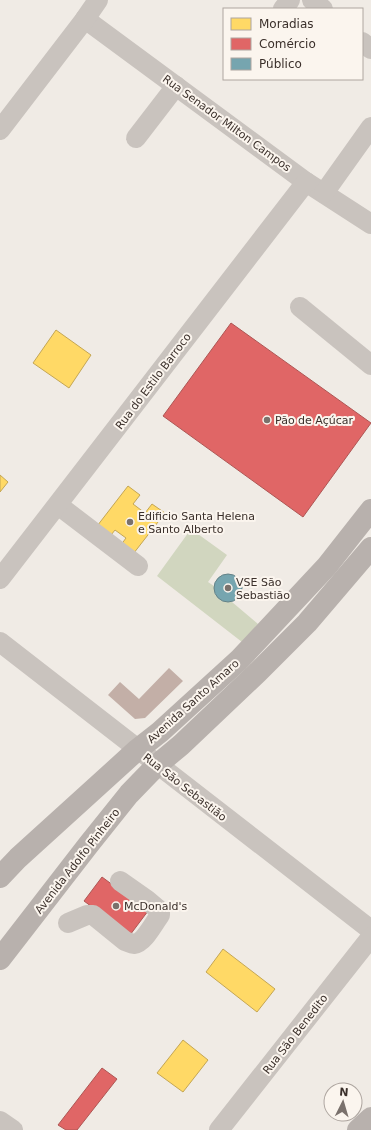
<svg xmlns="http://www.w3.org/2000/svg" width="371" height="1130" font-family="'DejaVu Sans',sans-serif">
<rect width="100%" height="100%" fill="#f0ebe5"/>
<path fill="#d1d6bf" d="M191 529 227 555 208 582 214 586V592L219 599 226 602H232L258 624 242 642 157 576Z"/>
<g fill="#ffd966" stroke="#c4a654">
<path d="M56 330 91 355 69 388 33 363Z"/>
<path d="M0 475 8 482 0 492Z"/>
<path d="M128 486 140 495 133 504 145 513 152 504 165 513 130 558 118 549 126 538 115 530 107 540 94 530Z"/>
<path d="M223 949 275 989 257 1012 206 972Z"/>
<path d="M183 1040 208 1060 183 1092 157 1073Z"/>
</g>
<g fill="#e06666" stroke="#ae5654">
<path d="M231 323 371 423 303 517 163 416Z"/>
<path d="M102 877 148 911 130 935 84 901Z"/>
<path d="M102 1068 117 1079 77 1130H66L58 1125Z"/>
</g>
<circle fill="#76a5af" stroke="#648287" cx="228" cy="588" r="14"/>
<path fill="#c3afa7" d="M169 668 183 681 145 718 135 719 108 695 120 682 139 699Z"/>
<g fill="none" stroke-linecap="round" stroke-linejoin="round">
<g stroke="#c9c3be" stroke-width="20">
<path d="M312 0 323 9"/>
<path d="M283 9 290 0"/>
<path d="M85 19 306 182 371 224"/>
<path d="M362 42 371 49"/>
<path d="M0 130 85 19 98 0"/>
<path d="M136 138 176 86"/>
<path d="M324 193 371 127"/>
<path d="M300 307 371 365"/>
<path d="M58 505 138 566"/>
<path d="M0 579 306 182"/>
<path d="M0 642 371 930"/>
<path d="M68 923 87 915H93L125 941C128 942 131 944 134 944 144 943 154 923 160 915V911L147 900 120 881"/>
<path d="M0 1121 13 1130"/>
<path d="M219 1130 371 937"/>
</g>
<g stroke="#b8b1ad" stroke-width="22">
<path d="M0 877 18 858 137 750 160 732 239 660 327 566 371 510"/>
<path d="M0 959 89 844 129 794 157 765 181 745 258 672 307 623 371 548"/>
<path d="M358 1130 371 1118"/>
</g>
</g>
<g fill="#7a716c" stroke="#fbf5ee" stroke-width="1.5">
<circle cx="267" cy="420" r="4"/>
<circle cx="130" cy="522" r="4"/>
<circle cx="228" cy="588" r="4"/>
<circle cx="116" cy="906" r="4"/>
</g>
<g text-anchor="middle" stroke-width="4" stroke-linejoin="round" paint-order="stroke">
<g font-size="11" fill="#3b302b" stroke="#fbf5ee">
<text transform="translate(227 123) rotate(36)" y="4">Rua Senador Milton Campos</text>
<text transform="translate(153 381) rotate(-53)" y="4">Rua do Estilo Barroco</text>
<text transform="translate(193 701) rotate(-42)" y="4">Avenida Santo Amaro</text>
<text transform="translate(185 787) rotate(38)" y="4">Rua São Sebastião</text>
<text transform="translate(77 861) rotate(-52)" y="4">Avenida Adolfo Pinheiro</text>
<text transform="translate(295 1034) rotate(-52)" y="4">Rua São Benedito</text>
</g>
<g font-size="11" fill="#3b302b" stroke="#fbf5ee" text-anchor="start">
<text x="275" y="424">Pão de Açúcar</text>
<text x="138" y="520">Edificio Santa Helena<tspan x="138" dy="13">e Santo Alberto</tspan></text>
<text x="236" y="586">VSE São<tspan x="236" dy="13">Sebastião</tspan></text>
<text x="124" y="910">McDonald's</text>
</g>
</g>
<rect x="223" y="8" width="140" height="72" fill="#fbf5ee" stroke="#aea6a0"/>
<rect x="231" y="18" width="20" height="12" fill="#ffd966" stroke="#aea6a0"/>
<text x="259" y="28" font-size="12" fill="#3b302b">Moradias</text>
<rect x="231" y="38" width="20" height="12" fill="#e06666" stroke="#aea6a0"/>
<text x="259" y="48" font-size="12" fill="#3b302b">Comércio</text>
<rect x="231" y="58" width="20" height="12" fill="#76a5af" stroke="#aea6a0"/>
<text x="259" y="68" font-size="12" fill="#3b302b">Público</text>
<g transform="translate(343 1102) rotate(5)"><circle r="19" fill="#fbf5ee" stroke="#aea6a0"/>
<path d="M0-3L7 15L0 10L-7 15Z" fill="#7a716c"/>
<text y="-6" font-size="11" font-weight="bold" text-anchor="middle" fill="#3b302b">N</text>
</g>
</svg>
